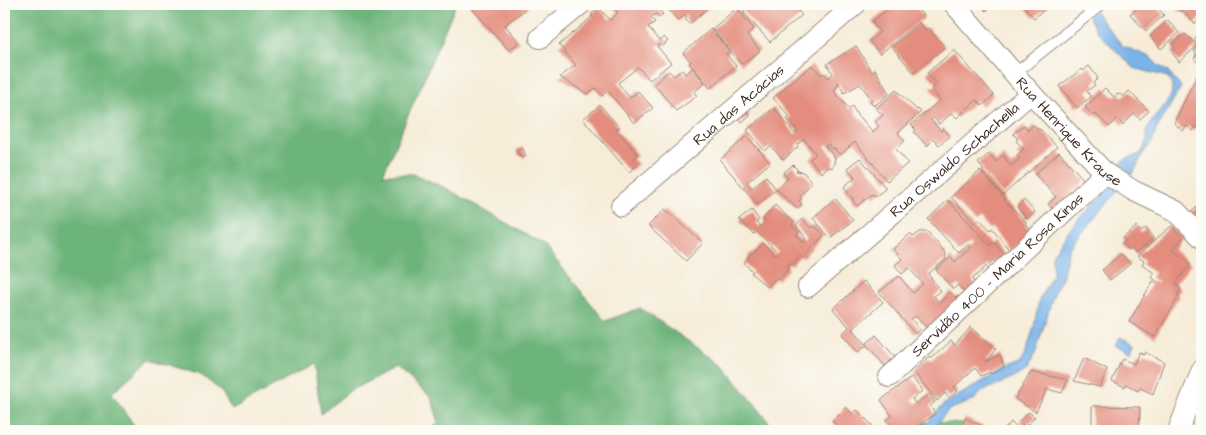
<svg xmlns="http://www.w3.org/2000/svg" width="1206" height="435" font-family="'Architects Daughter',sans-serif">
<rect width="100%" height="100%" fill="#fdfcf7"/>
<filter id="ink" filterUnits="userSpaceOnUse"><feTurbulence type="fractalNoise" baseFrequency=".02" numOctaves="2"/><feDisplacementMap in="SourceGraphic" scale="10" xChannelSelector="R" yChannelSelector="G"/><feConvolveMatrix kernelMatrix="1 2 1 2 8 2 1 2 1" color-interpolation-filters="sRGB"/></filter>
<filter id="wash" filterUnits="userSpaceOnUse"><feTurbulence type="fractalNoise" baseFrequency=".0096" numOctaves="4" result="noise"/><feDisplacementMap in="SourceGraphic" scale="20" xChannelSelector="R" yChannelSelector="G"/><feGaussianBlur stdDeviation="1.12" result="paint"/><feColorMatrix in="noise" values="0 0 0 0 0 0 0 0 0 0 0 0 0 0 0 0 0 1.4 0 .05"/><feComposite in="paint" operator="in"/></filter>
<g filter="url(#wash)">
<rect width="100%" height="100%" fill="#f6ecd8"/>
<g fill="#6db47a" stroke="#546f4c">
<path d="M4 4H456L383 174H414L448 189 544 245 605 321 640 308 723 365 768 420 771 431H426L439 423 431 397 396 368 351 390 321 414 314 364 232 410 221 391 201 375 150 359 112 393 138 431H4Z"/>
<path d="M932 422 965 424 959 431H896L911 423Z"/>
</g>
<g fill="#78b3e9" stroke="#5a6e84">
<path d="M1082 4H1091L1101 20 1123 46 1150 57 1158 65 1167 71 1181 87 1156 130 1152 143 1144 152 1134 172 1069 248 1062 278 1054 293 1035 355 1026 370 1014 378 983 391 974 400 949 410 931 431H920L944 404 1002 370 1019 364 1025 355 1034 327 1039 300 1053 273 1052 257 1053 253 1072 227 1102 195 1121 163 1126 159 1140 154C1143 150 1146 145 1147 140 1147 135 1146 132 1148 128 1156 110 1182 97 1168 77L1134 68 1096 31Z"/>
<path d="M1120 337 1135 344 1132 352 1116 346Z"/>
</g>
<g id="blocks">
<g fill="#e48d7e">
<path d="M468 4H528L529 6 505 25 519 42 509 50Z"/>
<path d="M612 4H650L656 10 658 8 663 14 659 18 656 14 651 17 655 22 648 27 659 41 664 37 668 41 662 47 660 44 657 46 671 63 650 80 638 67 618 83 630 98 638 91 653 108 634 123 608 91 602 96 595 88 587 94 560 77 576 65 559 45 593 16 591 14 599 8 610 20 618 13 611 5Z"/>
<path d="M664 4H713L689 24 685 19 687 17 685 15 678 21Z"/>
<path d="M753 4H802L796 9 802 15 770 42 743 12Z"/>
<path d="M894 4H914L924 17 880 54 869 41 880 32 872 22Z"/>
<path d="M979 4H995L986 11Z"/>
<path d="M1022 4H1051L1034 18Z"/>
<path d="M1142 4 1145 6 1147 4H1154L1164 15 1146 31 1130 14Z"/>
<path d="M1173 4H1193L1202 15V18L1195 24 1182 10 1180 12Z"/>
<path d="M737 8 754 29 747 35 760 51 741 64 712 29Z"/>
<path d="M1168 20 1179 33 1161 49 1150 36Z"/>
<path d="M919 23 925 30 928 28 945 47 914 73 892 47Z"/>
<path d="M711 29 729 51 726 54 736 66 710 88 689 63 691 62 683 53Z"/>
<path d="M1185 34 1190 38 1197 46 1179 62 1172 52 1175 49 1172 45Z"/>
<path d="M1202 37V66L1201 67 1194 58 1197 56 1194 51 1199 46 1196 42Z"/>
<path d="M856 46 872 72 875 69 889 94 874 106 870 101 872 100 860 84 844 93 838 82V85L834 91 849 109 852 106 859 118 860 117 873 132 879 126 875 122 883 115 876 109 896 90 917 110 918 109 921 112 898 133 905 141 896 149 908 163 887 181 855 142 840 155 834 148 832 150 828 144 825 146 835 158 833 167 825 168 821 173 810 159 816 154 804 139 797 145 798 147 783 160 771 146 765 151 747 130 774 108 795 134 798 132 787 119 790 117 773 98 812 65 821 75 824 73 828 78 833 74 827 64Z"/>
<path d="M954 50 994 95 982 106 977 100 957 118 952 113 939 124 933 117 931 120 941 131 943 128 950 136 939 145 934 139 927 146 914 132 916 130 911 125 940 100 931 89 937 84 927 73Z"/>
<path d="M1089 66 1098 78 1093 83 1095 85 1087 91 1091 97 1077 108 1059 86 1082 69 1083 71Z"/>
<path d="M1201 67 1202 69V128L1201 129 1197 126 1193 131 1187 126 1183 131 1174 123Z"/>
<path d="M693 68 705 83 694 92 697 96 676 111 654 84 669 71 674 76 682 70 685 74Z"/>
<path d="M1105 88 1114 97 1117 94 1118 95 1120 94 1123 97 1129 91 1149 111 1140 119 1134 114 1123 125 1117 119 1109 127 1096 114 1094 116 1085 107Z"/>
<path d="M600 105 619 127 616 129 638 155 633 159 638 164 629 172 583 119Z"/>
<path d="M746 111 750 115 742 122 739 118Z"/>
<path d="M1024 125 1028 130 1034 125 1039 130 1040 129 1057 147 1003 195 982 171 984 170 978 163 989 154 996 162 1003 155 1011 166 1020 158 1017 155 1024 149 1016 141 1018 139 1013 134Z"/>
<path d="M747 136 770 163 747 182 752 188 766 176 776 189 758 205 720 160Z"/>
<path d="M522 147 526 156 523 158 521 155 519 156 516 150Z"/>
<path d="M1059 152 1085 181 1053 210 1048 204 1056 197 1035 174Z"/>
<path d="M860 158 886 188 875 197 872 194 857 206 852 200 853 199 844 187 855 177 847 168Z"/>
<path d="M793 165 798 170 796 171 803 172 812 182 800 196 802 198 799 201 802 204 797 209 776 189 788 178 783 173Z"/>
<path d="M980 171 1005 199 1004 200 1009 205H1010L1026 222 1025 224 1032 231 1010 251 992 228 990 230 980 219 975 223 951 197Z"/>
<path d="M835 198 853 220 830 238 813 218Z"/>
<path d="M948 200 990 245 993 242 1006 256 998 263 994 260 972 279 976 285 966 295 958 285 953 289 936 270 951 257 955 262 971 247 969 244 959 253 928 219Z"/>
<path d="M1024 200 1035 212 1027 219 1017 207Z"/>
<path d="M1202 203V223L1191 212Z"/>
<path d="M775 205 794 223 792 225 799 233 796 235 804 242 807 239 796 226 802 219 811 228 814 225 824 235 803 258 800 256 792 265 789 263 787 266 789 268 778 280 776 278 767 287 751 273 753 272 744 263 749 257 748 256 751 253 752 254 763 243 775 255 778 252 757 232 754 234 739 220 752 210 759 220 756 222 760 227 765 222 763 219Z"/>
<path d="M665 209 703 243 686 261 648 226Z"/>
<path d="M1137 226 1141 232 1146 228 1153 238 1136 254 1132 248 1128 250 1122 243 1125 241 1123 238Z"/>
<path d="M1171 226 1183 238 1173 250 1191 264 1175 284 1181 289 1177 295 1179 296 1155 337 1129 322 1153 281 1157 284 1158 282 1151 277 1154 273 1142 264 1144 261 1137 256Z"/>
<path d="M920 232H928L946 254 945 257 946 259 928 274 941 291 934 296 939 303 951 292 956 298 958 296 962 300 929 330 916 316 911 319 920 330 915 334 879 292 899 276 913 293 923 284 909 268 902 274 895 265 902 259 893 249 910 234 913 237Z"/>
<path d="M1121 254 1130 264 1110 280 1102 270Z"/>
<path d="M864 281 883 302 853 329 866 344 876 335 895 357 885 366 867 345 858 352 842 334 849 327 833 309Z"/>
<path d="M971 327 996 349 985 362 1000 355 1004 367 991 374 990 372 981 376 975 368 954 387 958 391 949 398 945 393 937 401 914 372 929 357 931 359 951 341 955 345Z"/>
<path d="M1139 352 1144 355 1145 352 1164 362 1153 394 1140 388 1138 391 1126 384 1125 387 1112 381 1122 359 1134 364Z"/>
<path d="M1084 358 1107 370 1100 387 1074 381Z"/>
<path d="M1031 372 1068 380 1062 393 1047 389 1036 412 1015 399Z"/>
<path d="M912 377 922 391 912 399 916 404 929 394 935 402 930 406 935 414 911 431H896L887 420 892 416 881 400Z"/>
<path d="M1092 406 1140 407 1139 431H1092Z"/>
<path d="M846 407 853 414 857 410 878 431H836L839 428 832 421Z"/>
<path d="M1029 412 1035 417 1025 427 1019 421Z"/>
<path d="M965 418 993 431H961Z"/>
<path d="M1011 422 1019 431H1005L1004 430Z"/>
</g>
</g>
</g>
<g filter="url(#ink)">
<use href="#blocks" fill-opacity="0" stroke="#988b7b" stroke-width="1"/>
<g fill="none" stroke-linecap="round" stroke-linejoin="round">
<g stroke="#988b7b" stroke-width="12">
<path id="service" d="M1014 74 1102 4"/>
</g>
<g stroke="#988b7b" stroke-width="22">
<g id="minor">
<path id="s1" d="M954 4 1031 93 1105 173 1134 191 1176 211 1202 238"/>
<path d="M540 38 581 4"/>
<path id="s2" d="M621 206 856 4"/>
<path id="s3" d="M808 287 1031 93"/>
<path id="s4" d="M889 377 1105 173"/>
<path d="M1178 431 1202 370"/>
</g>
</g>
<use href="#service" stroke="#fff" stroke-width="10"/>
<use href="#minor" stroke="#fff" stroke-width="20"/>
</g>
</g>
<g text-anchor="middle" stroke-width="4.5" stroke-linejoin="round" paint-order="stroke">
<g font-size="15" fill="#3b2a1e" stroke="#fdfcf7">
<text dy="5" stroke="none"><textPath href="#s2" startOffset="155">Rua das Acácias</textPath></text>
<text dy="5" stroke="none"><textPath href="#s1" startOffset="172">Rua Henrique Krause</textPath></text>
<text dy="5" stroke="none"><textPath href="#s3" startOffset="194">Rua Oswaldo Schachella</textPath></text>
<text dy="5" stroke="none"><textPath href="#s4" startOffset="149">Servidão 400 - Maria Rosa Kinas</textPath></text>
</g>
</g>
<rect width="1206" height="435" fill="none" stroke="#fdfcf7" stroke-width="20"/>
</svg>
